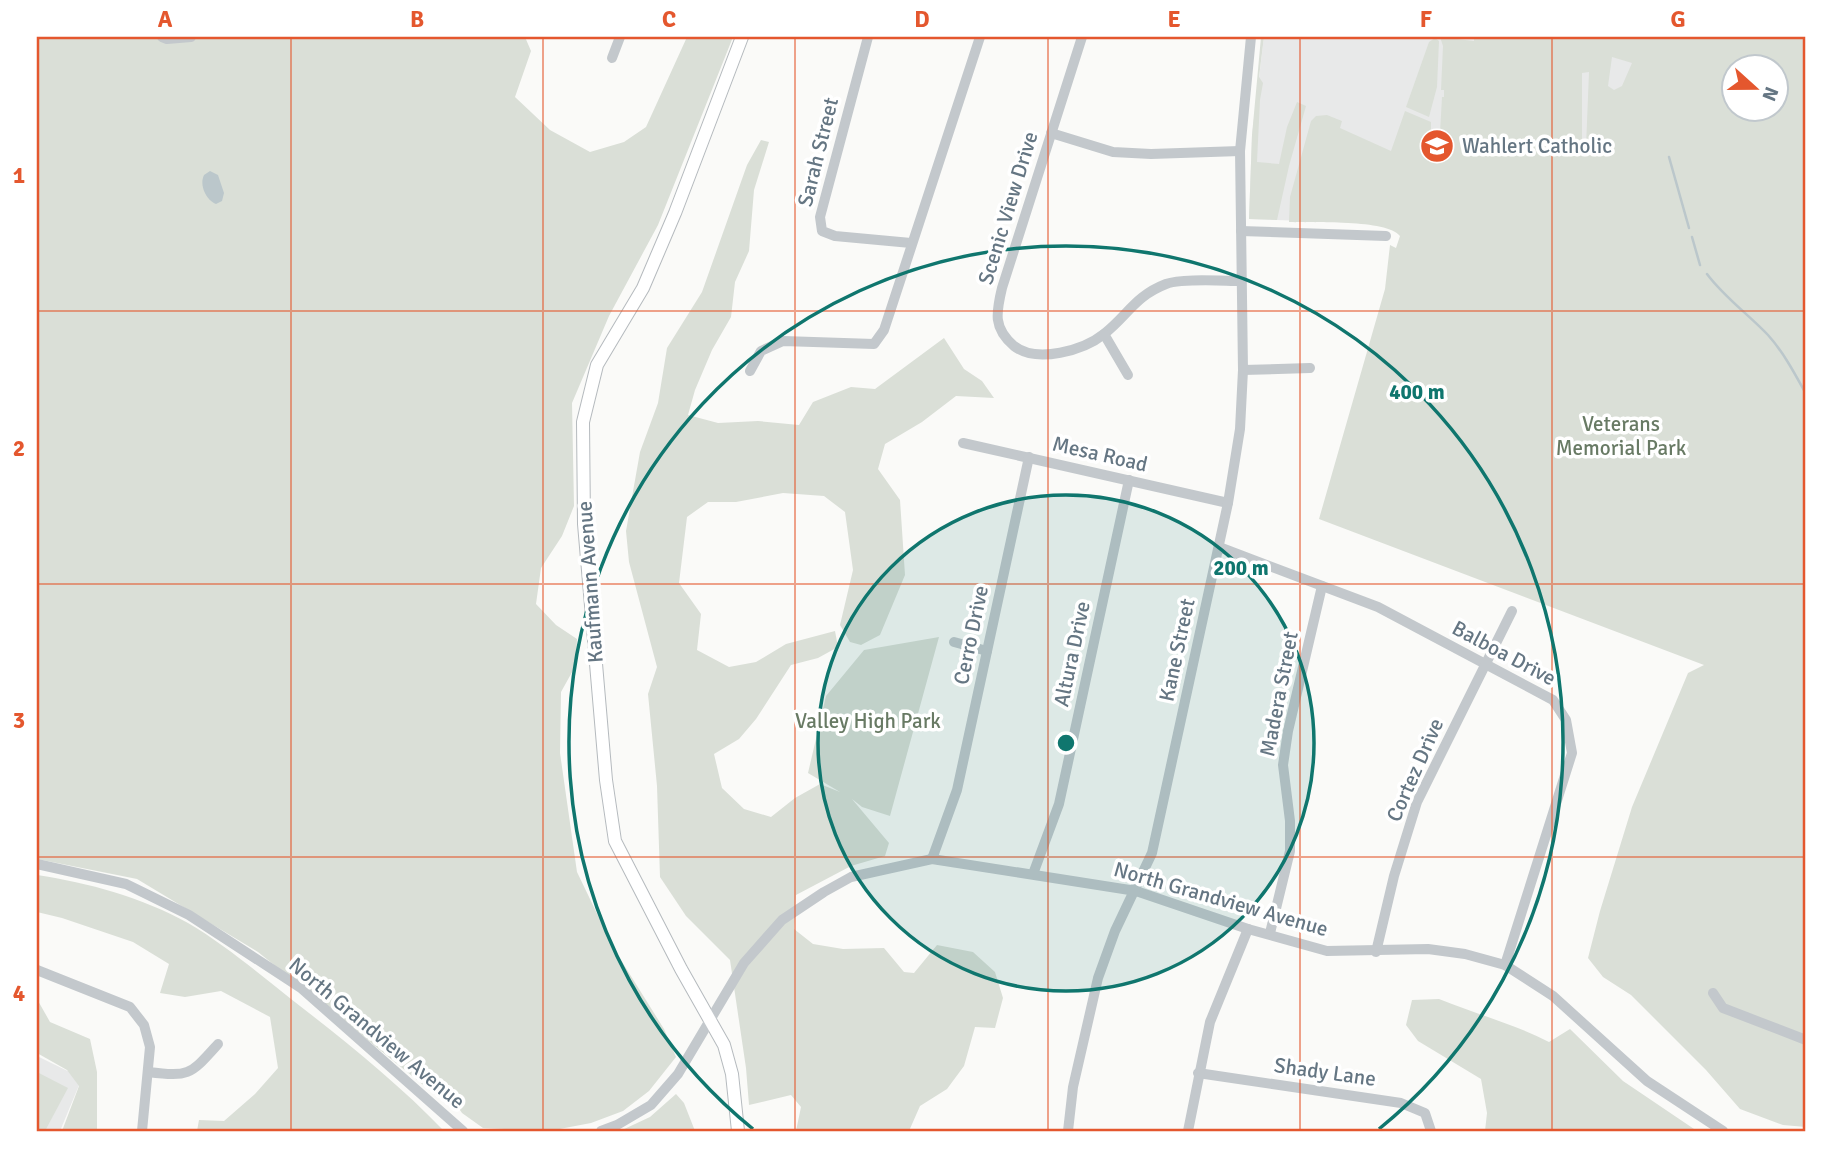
<svg xmlns="http://www.w3.org/2000/svg" width="1843" height="1168" font-family="Signika,sans-serif">
<rect width="100%" height="100%" fill="#fafaf8"/>
<g fill="#e8e9e9">
<path d="M1264 37H1732L1579 256 1387 224 1249 219 1252 135Z"/>
<path d="M37 1056 82 1078 60 1131H37Z"/>
</g>
<g fill="#dadfd7" fill-rule="evenodd">
<path d="M37 37H525L531 51 515 97 550 130 590 152 624 142 646 127 687 37H733L658 225 609 316 572 403 574 506 562 536 541 568 536 604 556 625 577 639 576 665 561 692 560 753 577 872 614 949 664 1029 676 1057 649 1091 623 1111 591 1123 549 1131 483 1128 462 1113 443 1085 437 1096 258 952 137 879 37 859Z"/>
<path d="M1261 37H1264L1259 77 1263 83 1260 100 1257 162 1279 164 1287 127 1297 102 1306 106 1289 166 1277 220 1249 219 1252 135Z"/>
<path d="M1440 37 1474 41V37H1453H1806V1127L1783 1125 1740 1109 1706 1070 1631 995 1603 977 1588 958 1600 911 1632 807 1688 673 1704 665 1319 519 1385 289 1390 245 1396 248 1400 236C1387 219 1312 223 1289 222L1290 197 1311 121 1316 116 1327 115 1342 121 1340 128 1391 151 1405 111 1431 122V132L1440 133 1442 97H1444V90H1441L1443 46ZM1612 57 1632 63 1622 86 1614 90 1608 86ZM1734 66H1776V108H1734ZM1589 72 1586 147H1582V73Z"/>
<path d="M1435 38 1439 41 1437 87 1429 117 1406 107 1429 42Z"/>
<path d="M761 140 769 142 754 190 749 251 735 282 731 317 712 350 695 390 688 415 718 423 758 421 799 425 813 402 851 387 875 389 944 338 964 369 982 381 994 398 956 396 922 422 885 444 878 469 900 500 905 575 880 635 861 645 850 642 840 625 853 570 845 512 824 496 783 493 736 502H708L687 517 679 583 701 614 697 650 729 667 756 662 786 644 835 631 838 647 818 658 791 665 756 719 739 739 714 754 722 788 744 809 771 817 795 798 820 784 840 792 808 773 826 696 864 650 939 637 890 816 862 807 852 799 889 843 885 856 851 866 796 895 794 929 813 944 843 949 884 948 904 972 914 973 937 945 973 952 995 972 1003 998 995 1028 975 1027 964 1066 947 1089 920 1106 909 1131H796L801 1107 791 1095 749 1105 746 1068 730 960 686 916 660 877 657 786 648 694 657 667 629 562 626 531 640 452 658 403 667 348 702 292 747 165Z"/>
<path d="M37 875C89 883 141 897 188 923 224 944 258 973 291 999 344 1040 398 1083 444 1131H197L199 1120 224 1121 255 1094 278 1068 270 1017 221 991 185 997 160 993 169 964 133 942 62 918 37 912Z"/>
<path d="M37 999 50 1022 90 1039 97 1072V1131H62L79 1086 67 1070 37 1053Z"/>
<path d="M1439 999C1476 1014 1514 1024 1549 1042L1570 1029 1623 1081 1697 1131H1485L1487 1113 1481 1079 1418 1041 1406 1025 1412 1000Z"/>
<path d="M37 1072 68 1088 45 1131H37Z"/>
<path d="M676 1094 684 1103 695 1131H620L650 1117Z"/>
</g>
<path fill="#bbc7cb" d="M210 171 218 175 224 193 222 201 216 204C206 200 199 185 204 175Z"/>
<g fill="none" stroke-linecap="round" stroke-linejoin="round">
<g stroke="#bbc7cb" stroke-width="2.5">
<path d="M1669 157 1689 228"/>
<path d="M1692 237 1700 265"/>
<path d="M1707 274C1724 297 1748 314 1768 335 1784 353 1795 374 1806 394"/>
</g>
<g stroke="#b5babe" stroke-width="14">
<path id="major" d="M738 1131 732 1074 724 1045 681 969 615 841 606 780 584 524 583 422 597 365 643 288 675 213 742 37"/>
</g>
<g stroke="#c3c8cc" stroke-width="10">
<path d="M162 37 167 39 191 37"/>
<path d="M868 37 820 217 822 231 835 236 911 243"/>
<path d="M1082 37 1002 288C996 313 993 328 1014 346 1037 364 1084 350 1104 334 1128 315 1135 296 1166 284 1182 278 1223 281 1241 281"/>
<path d="M612 58 620 37"/>
<path d="M1051 133 1113 152 1151 154 1240 151"/>
<path d="M1241 231 1386 236"/>
<path d="M1104 334 1128 375"/>
<path d="M1243 370 1310 368"/>
<path d="M750 371 761 351 783 341 874 344 884 330 980 37"/>
<path d="M963 443 1228 503"/>
<path d="M1219 547 1378 607 1553 700 1566 720 1572 753 1505 965"/>
<path d="M954 642 987 651"/>
<path d="M932 859 957 790 1029 457"/>
<path d="M37 864 126 884 189 915 301 988 463 1131"/>
<path d="M1033 874 1059 804 1129 480"/>
<path d="M1270 933 1290 851V821L1283 765 1288 731 1322 586"/>
<path d="M1376 952 1394 876 1417 802 1512 611"/>
<path d="M37 970 130 1007 144 1025 150 1047 142 1131"/>
<path d="M1713 993 1723 1008 1806 1040"/>
<path d="M148 1072C190 1077 190 1075 218 1044"/>
<path d="M1198 1073 1401 1103 1425 1113 1431 1131"/>
<path d="M601 1131 617 1125 651 1105 678 1074 744 963 782 920 824 892 851 877 932 859 1136 891 1248 929 1327 951 1428 949 1465 954 1505 965 1553 996 1647 1081 1723 1131"/>
<path d="M1068 1131 1073 1087 1098 978 1115 931 1152 853 1228 503 1240 429 1243 370 1240 151 1251 37"/>
<path d="M1188 1131 1210 1022 1248 929"/>
</g>
<use href="#major" stroke="#fff" stroke-width="12"/>
</g>
<path fill="none" stroke="#e4572e" stroke-width="2" stroke-opacity="0.55" d="M291 37V1131M543 37V1131M795 37V1131M1048 37V1131M1300 37V1131M1552 37V1131M37 311H1806M37 584H1806M37 857H1806"/>
<circle cx="1066" cy="743" r="248" fill="#0f766e" fill-opacity=".12"/>
<g fill="none" stroke="#0f766e" stroke-width="3.5">
<circle cx="1066" cy="743" r="248"/>
<path d="M753 1129A497 497 0 1 1 1379 1129"/>
</g>
<defs>
<g id="school-disc" transform="scale(1.75)"><circle r="9.5" fill="#e4572e" stroke="#fff"/><path d="M0-5L7-2L0 1L-7-2ZM-4 1L0 2.5L4 1V4Q0 6-4 4Z" fill="#fff"/></g>
</defs>
<g fill-rule="evenodd">
<use href="#school-disc" x="1437" y="146"/>
</g>
<g text-anchor="middle" stroke-width="7" stroke-linejoin="round" paint-order="stroke">
<g font-size="21" fill="#657683" stroke="#fff" text-anchor="start">
<text x="1462" y="153">Wahlert Catholic</text>
</g>
<g font-size="21" fill="#657683" stroke="#fff">
<text transform="translate(818 152) rotate(-76)" y="7">Sarah Street</text>
<text transform="translate(1008 208) rotate(-73)" y="7">Scenic View Drive</text>
<text transform="translate(1100 454) rotate(13)" y="7">Mesa Road</text>
<text transform="translate(590 582) rotate(-94)" y="7">Kaufmann Avenue</text>
<text transform="translate(971 635) rotate(-78)" y="7">Cerro Drive</text>
<text transform="translate(1177 650) rotate(-78)" y="7">Kane Street</text>
<text transform="translate(1504 653) rotate(28)" y="7">Balboa Drive</text>
<text transform="translate(1072 654) rotate(-78)" y="7">Altura Drive</text>
<text transform="translate(1279 694) rotate(-79)" y="7">Madera Street</text>
<text transform="translate(1415 770) rotate(-66)" y="7">Cortez Drive</text>
<text transform="translate(1221 899) rotate(16)" y="7">North Grandview Avenue</text>
<text transform="translate(377 1033) rotate(40)" y="7">North Grandview Avenue</text>
<text transform="translate(1325 1072) rotate(8)" y="7">Shady Lane</text>
</g>
<g font-size="21" fill="#687a64" stroke="#fff">
<text x="1621" y="431">Veterans<tspan x="1621" dy="24">Memorial Park</tspan></text>
<text x="868" y="728">Valley High Park</text>
</g>
</g>
<circle cx="1066" cy="743" r="10" fill="#0f766e" stroke="#fff" stroke-width="3.5"/>
<g font-size="21" text-anchor="middle" font-weight="bold" fill="#0f766e" stroke="#fff" stroke-width="7" stroke-linejoin="round" paint-order="stroke">
<text x="1417" y="399">400 m</text>
<text x="1241" y="575">200 m</text>
</g>
<rect width="1843" height="1168" fill="none" stroke="#ffffff" stroke-width="77"/>
<g transform="translate(1755 88) rotate(111)"><circle r="33" fill="#ffffff" stroke="#c1c8cd" stroke-width="2"/>
<path d="M0-5L12 26L0 18L-12 26Z" fill="#e4572e"/>
<text y="-10" font-size="19" font-weight="bold" text-anchor="middle" fill="#657683">N</text>
</g>
<rect x="38" y="38" width="1766" height="1092" fill="none" stroke="#e4572e" stroke-width="2.5"/>
<g font-size="23" text-anchor="middle" font-weight="bold" fill="#e4572e">
<text x="165" y="27">A</text>
<text x="417" y="27">B</text>
<text x="669" y="27">C</text>
<text x="922" y="27">D</text>
<text x="1174" y="27">E</text>
<text x="1426" y="27">F</text>
<text x="1678" y="27">G</text>
<text x="19" y="183">1</text>
<text x="19" y="456">2</text>
<text x="19" y="728">3</text>
<text x="19" y="1001">4</text>
</g>
</svg>
